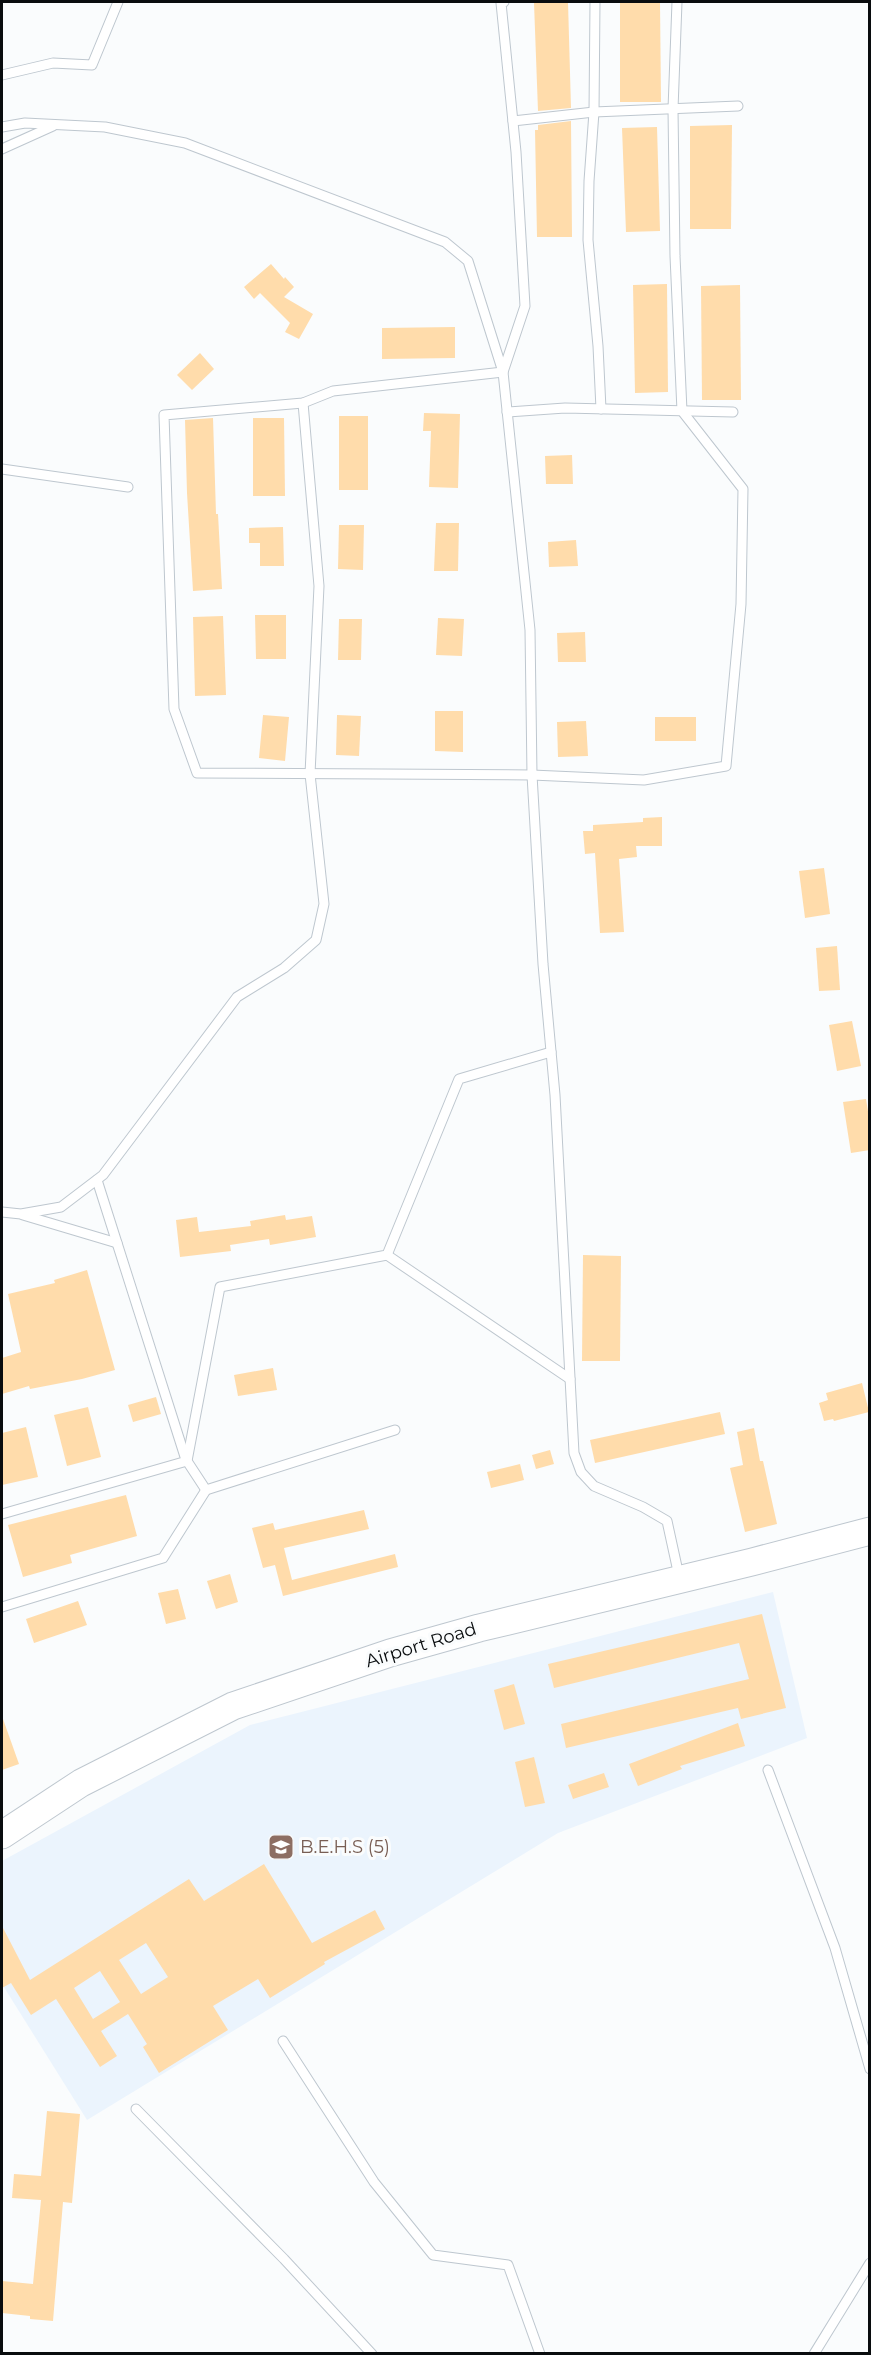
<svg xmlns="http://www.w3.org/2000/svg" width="871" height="2355" font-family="Montserrat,sans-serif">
<rect width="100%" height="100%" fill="#fafcfd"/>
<path fill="#ebf4fd" d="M773 1592 807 1738 558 1833 87 2120 2 1984V1861L250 1725Z"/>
<g fill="#ffdcab" fill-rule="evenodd">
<path d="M568 2 571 108 538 111 534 3Z"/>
<path d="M620 2H660L661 102H620Z"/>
<path d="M571 121 572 237H537L535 130H538V125Z"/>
<path d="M732 125 731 229H690V126Z"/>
<path d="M657 127 660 231 626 232 622 128Z"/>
<path d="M271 264 284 279 285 277 294 287 284 297 313 314 299 339 285 332 290 323 260 293 254 299 244 287Z"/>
<path d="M667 284 668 392 635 393 633 285Z"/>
<path d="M740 285 741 400H702L701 286Z"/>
<path d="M455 327V358L382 359V328Z"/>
<path d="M200 353 214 369 192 390 177 375Z"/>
<path d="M424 413 460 414 458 488 429 487 431 431H423Z"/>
<rect x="339" y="416" width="29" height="74"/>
<path d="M213 418 216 514H218L222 589 193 591 187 493 185 420Z"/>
<path d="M253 418H284L285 496H253Z"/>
<path d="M572 455 573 484H546L545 456Z"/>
<path d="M436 523H459L458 571H434Z"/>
<path d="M339 525H364L363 570 338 569Z"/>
<path d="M283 527 284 566H260V543H249V528Z"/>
<path d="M576 540 578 566 549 567 548 542Z"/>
<path d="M255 615H286V659H256Z"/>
<path d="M223 616 226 695 195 696 193 617Z"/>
<path d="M438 618 464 619 462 656 436 655Z"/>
<path d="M339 619H362L361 660H338Z"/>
<path d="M585 632 586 662H558L557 633Z"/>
<path d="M435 711H463V752L435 751Z"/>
<path d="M263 715 289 717 285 761 259 758Z"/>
<path d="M337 715 361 716 359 756 336 755Z"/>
<rect x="655" y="717" width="41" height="24"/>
<path d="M586 721 588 756 558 757 557 722Z"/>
<path d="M662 817V846H636L637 857 619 859 624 932 600 933 595 853 585 854 583 831H593V825L643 822V818Z"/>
<path d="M824 868 830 914 805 918 799 871Z"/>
<path d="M837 946 840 990 819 991 816 948Z"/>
<path d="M852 1021 861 1066 837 1071 829 1025Z"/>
<path d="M866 1099 870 1124V1150L851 1153 843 1102Z"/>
<path d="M285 1215 286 1220 312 1216 316 1237 270 1245 269 1239 230 1245 231 1251 180 1257 176 1220 197 1217 199 1232 251 1226 250 1221Z"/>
<path d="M583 1255 621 1256 620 1361H582Z"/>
<path d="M87 1270 115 1370 82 1379 30 1389 29 1386 2 1394V1358L21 1352 8 1294 55 1283 54 1280Z"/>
<path d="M273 1368 277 1390 238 1396 234 1375Z"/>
<path d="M862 1383 869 1412 834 1421 833 1419 824 1421 819 1403 828 1400 826 1393Z"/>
<path d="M156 1397 161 1414 133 1422 128 1405Z"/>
<path d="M88 1407 101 1457 67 1466 54 1415Z"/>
<path d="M720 1412 725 1434 595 1463 590 1440Z"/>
<path d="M26 1427 38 1477 2 1485V1433Z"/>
<path d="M754 1428 760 1461H763L777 1524 745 1532 730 1468 743 1465 737 1432Z"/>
<path d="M550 1450 554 1464 536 1469 532 1455Z"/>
<path d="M520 1464 524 1480 491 1488 487 1472Z"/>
<path d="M126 1495 137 1536 70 1555 72 1563 23 1577 8 1525Z"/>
<path d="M364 1510 369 1529 284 1548 292 1580 395 1554 398 1567 283 1596 275 1565 263 1568 252 1528 273 1523 275 1530Z"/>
<path d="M230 1574 238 1602 216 1609 207 1581Z"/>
<path d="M178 1589 186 1619 166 1624 158 1593Z"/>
<path d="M78 1601 87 1625 34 1643 26 1619Z"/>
<path d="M762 1614 786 1708 741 1719 738 1708 566 1748 561 1724 749 1679 739 1643 554 1688 548 1664Z"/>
<path d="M514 1684 525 1724 504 1730 494 1690Z"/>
<path d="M2 1719H3L19 1764 2 1770Z"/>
<path d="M738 1723 745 1746 680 1766 682 1769 638 1786 629 1764Z"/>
<path d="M534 1757 545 1803 525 1807 515 1762Z"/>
<path d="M604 1773 609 1787 573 1799 568 1785Z"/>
<path d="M264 1864 312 1943 375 1910 385 1929 324 1962 325 1964 270 1998 258 1979 213 2006 228 2030 159 2073 143 2047 147 2044 128 2014 101 2031 117 2056 100 2067 56 1999 31 2015 11 1983 2 1988V1926L30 1980 189 1879 204 1901ZM146 1943 168 1977 141 1994 119 1960ZM100 1971 120 2002 93 2019 74 1988Z"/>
<path d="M47 2111 80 2114 72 2203 63 2202 53 2321 30 2319V2316L2 2313V2281L33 2284 41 2200 12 2198 14 2174 41 2176Z"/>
</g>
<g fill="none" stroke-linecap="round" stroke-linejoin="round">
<g stroke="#bec7cf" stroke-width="11">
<g id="lane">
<path d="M504 2 501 3 516 152 525 306 503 372 333 391 303 403 164 415 174 709 197 773 532 775 644 780 726 766 741 604 743 489 682 411 675 256 673 109 677 2"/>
<path d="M595 2 594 112 589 181 588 240 598 346 601 409"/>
<path d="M2 75 53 63 92 65 118 2"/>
<path d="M513 121 594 112 738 106"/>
<path d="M2 127 25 123 105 127 185 143 445 242 468 261 503 372 530 630 532 775 543 964 555 1095 574 1453 581 1472 594 1486 643 1507 667 1521 679 1576"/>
<path d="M2 149 53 126"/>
<path d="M507 412 565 408 733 412"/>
<path d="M2 469 128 487"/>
<path d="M97 1180 186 1460"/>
<path d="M2 1212 21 1214 61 1207 103 1175 237 997 284 968 316 940 324 904 310 774 319 586 303 403"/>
<path d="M23 1215 117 1243"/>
<path d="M387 1255 570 1379"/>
<path d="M187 1461 220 1287 387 1255 459 1079 551 1052"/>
<path d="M2 1514 187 1461 206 1490 395 1430"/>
<path d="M2 1607 163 1558 206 1490"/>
<path d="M768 1770 835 1948 870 2069"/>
<path d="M283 2041 374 2182 433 2255 508 2265 540 2354"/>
<path d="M136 2109 284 2259 372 2354"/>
<path d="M814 2354 870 2263"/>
</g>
</g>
<g stroke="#bec7cf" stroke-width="29">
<path id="secondary" d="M2 1835 81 1783 233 1706 390 1653 479 1628 752 1562 870 1531"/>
</g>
<use href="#lane" stroke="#fff" stroke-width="9"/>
<use href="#secondary" stroke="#fff" stroke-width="27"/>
</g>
<defs>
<g id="school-square" transform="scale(1.35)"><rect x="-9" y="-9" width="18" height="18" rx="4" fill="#8d6e63" stroke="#fafcfd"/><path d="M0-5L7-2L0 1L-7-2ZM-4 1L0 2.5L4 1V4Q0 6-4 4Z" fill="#fff"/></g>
</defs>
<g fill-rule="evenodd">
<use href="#school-square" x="281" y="1847"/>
</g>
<g text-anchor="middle" stroke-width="6" stroke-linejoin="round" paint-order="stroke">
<g font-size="18" fill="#090c0e" stroke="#fafcfd">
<text transform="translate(421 1645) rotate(-17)" y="6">Airport Road</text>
</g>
<g font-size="18" fill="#785e54" stroke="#fafcfd" text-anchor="start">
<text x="300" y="1853">B.E.H.S (5)</text>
</g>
</g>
<rect width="871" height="2355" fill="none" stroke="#090c0e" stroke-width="6"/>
</svg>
